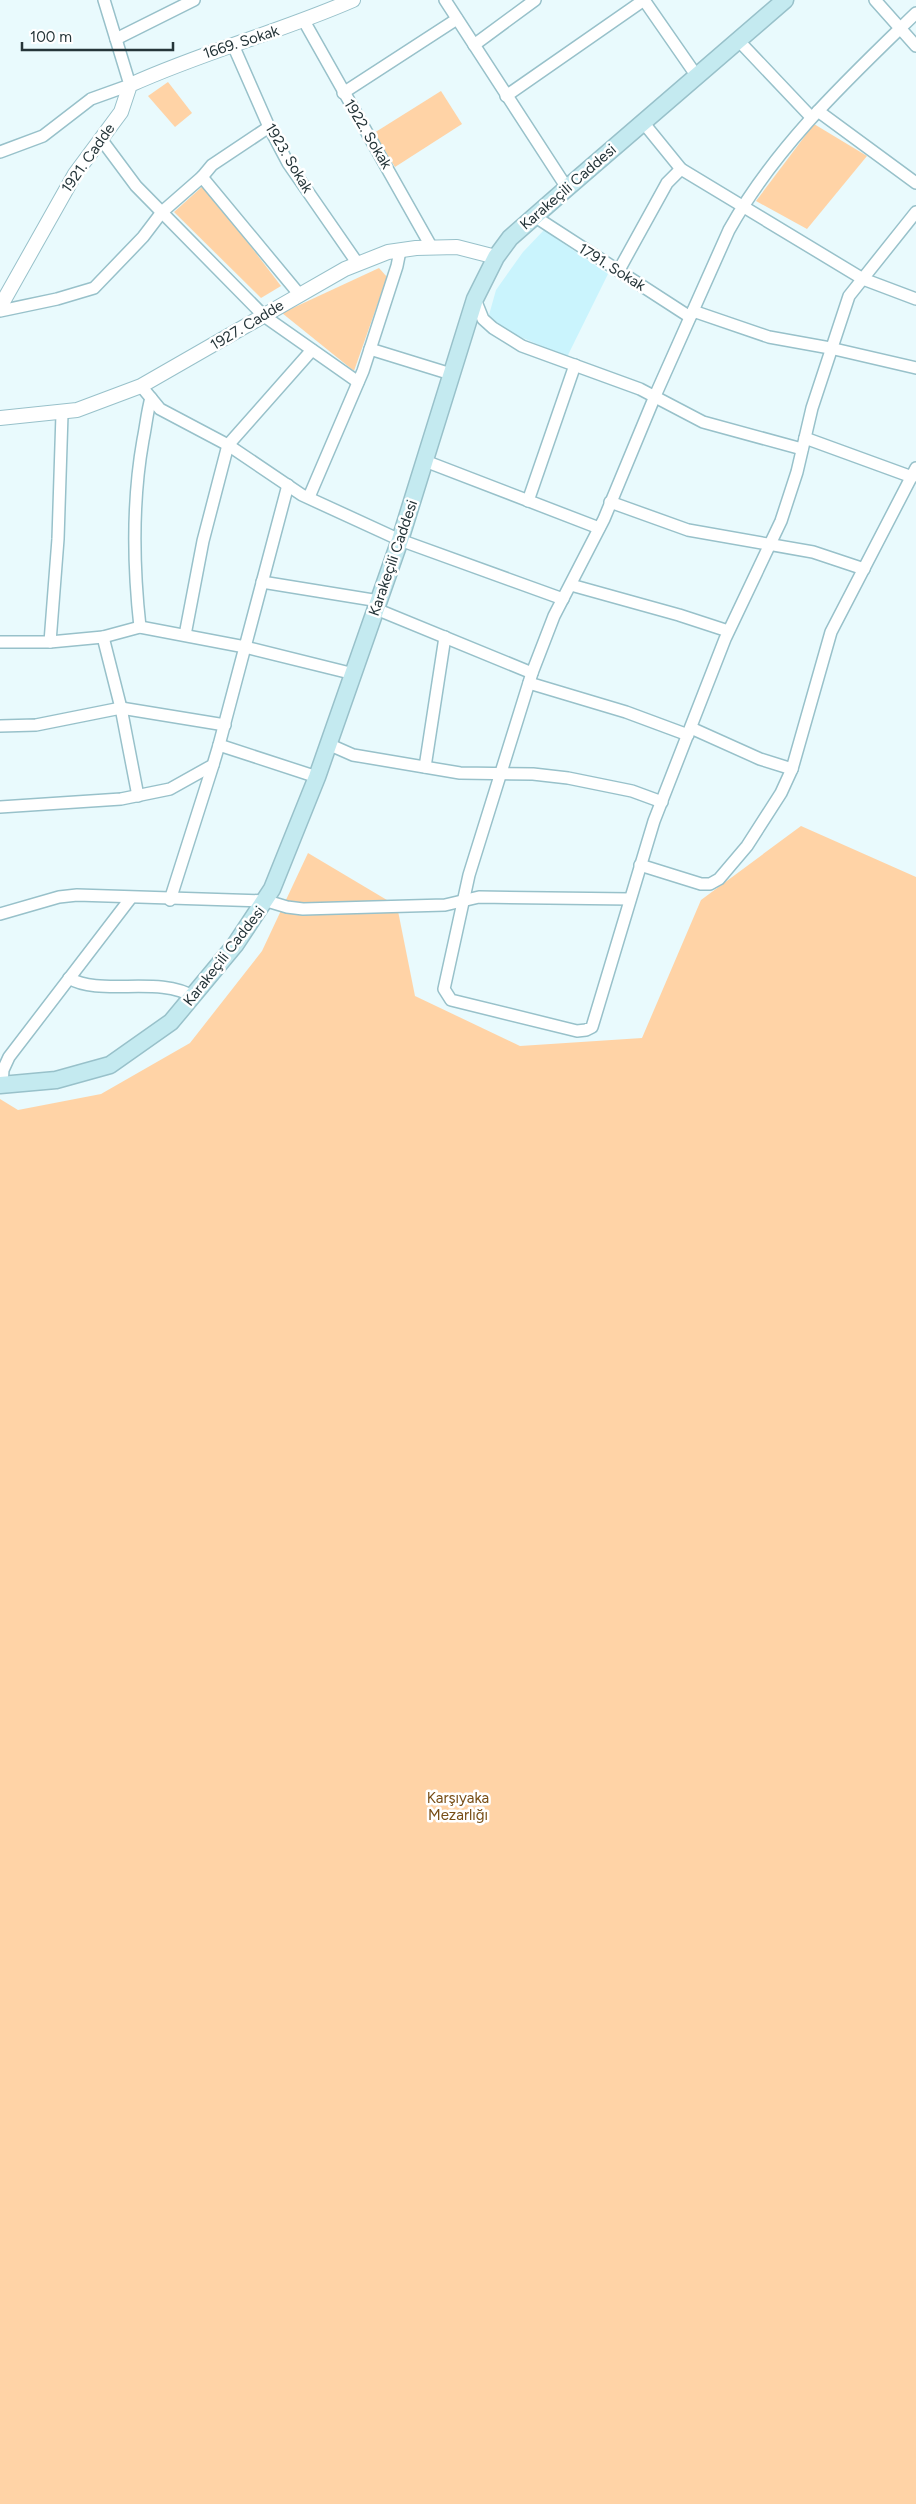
<svg xmlns="http://www.w3.org/2000/svg" width="916" height="2504" font-family="Figtree,sans-serif">
<rect width="100%" height="100%" fill="#e9fafd"/>
<path fill="#caf4fd" d="M544 230 608 274 567 357 507 331 489 315 496 290 523 252Z"/>
<g fill="#ffd3a6">
<path d="M168 82 192 113 175 127 148 96Z"/>
<path d="M441 91 462 124 395 167 374 133Z"/>
<path d="M814 124 867 156 807 229 756 201Z"/>
<path d="M204 185 281 286 261 298 174 212Z"/>
<path d="M379 268 387 277 354 371 282 313Z"/>
<path d="M801 826 916 877V2504H0V1099L18 1110 101 1094 190 1043 262 951 308 853 397 906 415 996 520 1046 642 1038 701 900Z"/>
</g>
<g fill="none" stroke-linecap="round" stroke-linejoin="round">
<g stroke="#98c1ca" stroke-width="14">
<g id="minor">
<path d="M445 0 567 188"/>
<path d="M875 0 916 46"/>
<path d="M916 13C847 80 776 146 729 230L655 396 604 519 554 616 532 673 469 875 444 989 451 1000 577 1031 586 1030 592 1027 654 821 725 639 781 521 797 472 812 408 849 296 916 212"/>
<path d="M304 21 432 248"/>
<path d="M116 39 194 0"/>
<path d="M738 40 811 117"/>
<path d="M233 45 269 127 288 163 358 264"/>
<path d="M474 45 535 0"/>
<path d="M343 93 457 19"/>
<path d="M506 96 644 0 696 75"/>
<path d="M818 111 916 183"/>
<path d="M642 121 681 169 863 279 916 299"/>
<path d="M101 139 136 186 264 316 358 382"/>
<path d="M0 152 43 136 91 99 130 85 104 0"/>
<path d="M202 177 299 294"/>
<path d="M534 216 690 317"/>
<path d="M619 270 667 183 681 169"/>
<path d="M475 299 483 319 493 328 522 346 640 389 703 422 802 449"/>
<path d="M0 311 57 299 94 288 143 237 162 212 202 177 212 165 269 127"/>
<path d="M693 311 769 337 830 348 916 368"/>
<path d="M370 349 451 374"/>
<path d="M141 386 160 409 228 445 302 495 400 540 563 599"/>
<path d="M805 438 912 477"/>
<path d="M425 461 599 528"/>
<path d="M309 497 363 371 397 266 400 251"/>
<path d="M528 501 575 365"/>
<path d="M610 502 688 530 813 552 864 569"/>
<path d="M262 582 379 601"/>
<path d="M571 585 679 615 728 631"/>
<path d="M376 609 532 673"/>
<path d="M140 627C133 564 132 502 143 440 146 426 147 412 151 398"/>
<path d="M185 635 203 541 228 445 312 350"/>
<path d="M103 637 121 708 138 796"/>
<path d="M0 642H50L103 637 140 627 245 647 354 674"/>
<path d="M50 642 58 539 62 414"/>
<path d="M529 683 626 712 688 735"/>
<path d="M0 726 36 725 121 708 225 725"/>
<path d="M691 728 760 759 792 769"/>
<path d="M328 744 353 755 460 773 533 774 568 778 632 791 662 802"/>
<path d="M219 745 288 485"/>
<path d="M425 767 445 637"/>
<path d="M0 807 121 799 170 789 213 765 219 745 317 777"/>
<path d="M640 865 701 884H710L719 879 747 846 781 793 792 769 831 632 916 468"/>
<path d="M170 900 213 765"/>
<path d="M0 914 59 897 77 895 267 901 287 907 303 909 445 905 479 897 630 899"/>
<path d="M69 978C100 997 159 975 194 997"/>
<path d="M2 1085 3 1070 9 1057 130 899"/>
</g>
</g>
<g stroke="#98c1ca" stroke-width="16">
<g id="tertiary">
<path d="M0 307 75 174 121 112 130 85C202 52 280 32 353 0"/>
<path d="M0 418 77 410 141 386 345 269 388 252 416 248 457 247 496 257"/>
</g>
</g>
<g stroke="#98c1ca" stroke-width="19">
<path id="secondary" d="M0 1085 56 1080 110 1065 171 1022 235 945 272 889 317 777 400 540 475 299 496 257 510 238 567 188 785 0"/>
</g>
<use href="#minor" stroke="#fff" stroke-width="11"/>
<use href="#tertiary" stroke="#fff" stroke-width="14"/>
<use href="#secondary" stroke="#c4eaf0" stroke-width="16"/>
</g>
<g text-anchor="middle" stroke-width="5" stroke-linejoin="round" paint-order="stroke">
<g font-size="15" fill="#253539" stroke="#fff">
<text transform="translate(241 42) rotate(-18)" y="5">1669. Sokak</text>
<text transform="translate(368 134) rotate(59)" y="5">1922. Sokak</text>
<text transform="translate(88 158) rotate(-55)" y="5">1921. Cadde</text>
<text transform="translate(289 158) rotate(59)" y="5">1923. Sokak</text>
<text transform="translate(568 187) rotate(-41)" y="5">Karakeçili Caddesi</text>
<text transform="translate(612 267) rotate(32)" y="5">1791. Sokak</text>
<text transform="translate(247 325) rotate(-31)" y="5">1927. Cadde</text>
<text transform="translate(393 558) rotate(-71)" y="5">Karakeçili Caddesi</text>
<text transform="translate(224 956) rotate(-52)" y="5">Karakeçili Caddesi</text>
</g>
<g font-size="15" fill="#774d15" stroke="#fff">
<text x="458" y="1803">Karşıyaka<tspan x="458" dy="17">Mezarlığı</tspan></text>
</g>
</g>
<path d="M22 42v8h151v-8" fill="none" stroke="#253539" stroke-width="2.5"/>
<text x="30" y="42" font-size="15" fill="#253539" stroke="#ffffff" stroke-width="4" paint-order="stroke">100 m</text>
</svg>
